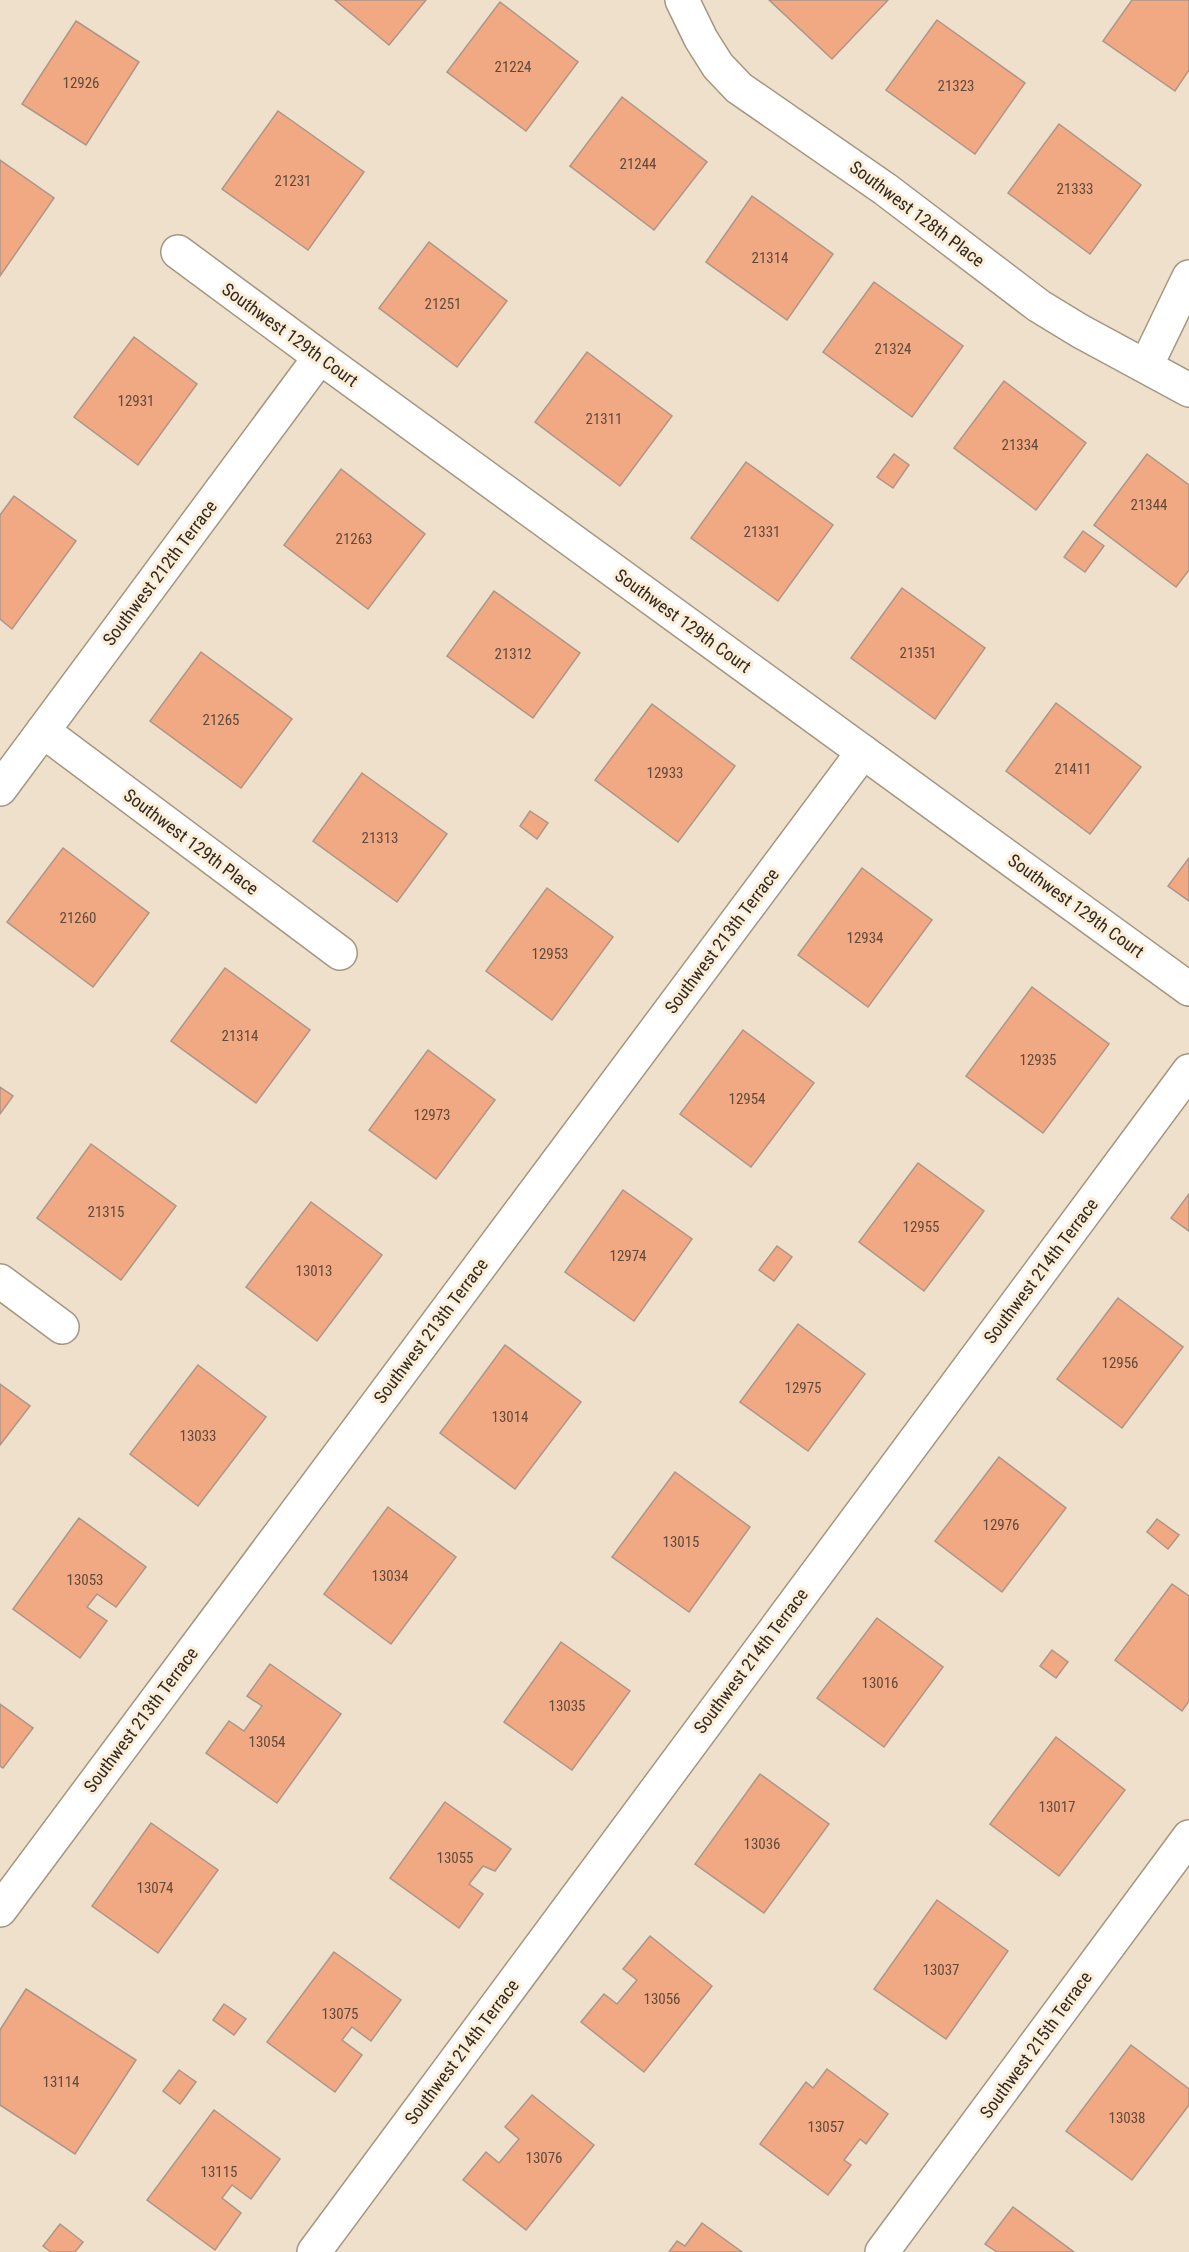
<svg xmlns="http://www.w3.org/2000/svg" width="1189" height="2252" font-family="'Roboto Condensed',sans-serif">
<rect width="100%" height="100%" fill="#eee0ca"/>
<g fill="#f1a984" stroke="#ad9589" stroke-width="1.5">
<path d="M335 0H426L389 45Z"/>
<path d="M769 0H888L832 59Z"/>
<path d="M1132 0H1189V70L1175 91 1103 41Z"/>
<path d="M500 2 578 62 526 131 447 72Z"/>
<path d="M937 20 1025 83 975 154 886 90Z"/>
<path d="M76 21 139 62 86 145 22 104Z"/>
<path d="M622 97 707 162 654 230 570 166Z"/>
<path d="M278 111 364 172 308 250 222 189Z"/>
<path d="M1059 124 1141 185 1090 254 1008 193Z"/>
<path d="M0 160 54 198 0 276Z"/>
<path d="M752 196 833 254 787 320 706 262Z"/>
<path d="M429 242 507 301 457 367 379 308Z"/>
<path d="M874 282 963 346 912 417 823 352Z"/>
<path d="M134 337 197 384 138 465 74 417Z"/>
<path d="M587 352 672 416 620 486 535 422Z"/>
<path d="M1004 381 1086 443 1036 510 954 448Z"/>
<path d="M894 454 909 465 893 488 877 477Z"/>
<path d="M1147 454 1189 485V570L1176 587 1094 525Z"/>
<path d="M746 462 833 525 778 601 691 538Z"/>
<path d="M341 469 425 534 368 609 284 545Z"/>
<path d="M14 496 76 541 12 629 0 619V515Z"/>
<path d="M1083 531 1104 546 1085 572 1064 557Z"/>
<path d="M902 588 985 648 935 719 851 658Z"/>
<path d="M494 591 580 653 533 718 447 656Z"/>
<path d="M201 652 292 719 241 788 150 721Z"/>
<path d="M1056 703 1141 767 1090 834 1006 771Z"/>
<path d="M652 704 735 766 678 842 595 780Z"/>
<path d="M362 773 447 834 397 902 313 841Z"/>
<path d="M530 811 548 823 537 839 520 826Z"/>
<path d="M63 848 149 913 93 987 7 922Z"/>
<path d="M1189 858V901L1168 886Z"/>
<path d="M862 868 932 920 868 1007 798 955Z"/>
<path d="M547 888 613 937 552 1020 486 971Z"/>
<path d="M225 968 310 1030 256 1103 171 1041Z"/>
<path d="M1032 987 1109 1044 1043 1133 966 1076Z"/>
<path d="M743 1030 814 1083 751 1167 680 1114Z"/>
<path d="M428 1050 495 1100 436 1179 369 1130Z"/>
<path d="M0 1087 13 1096 0 1114Z"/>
<path d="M91 1144 176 1206 121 1280 37 1218Z"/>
<path d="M918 1163 984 1211 924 1291 859 1242Z"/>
<path d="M623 1190 692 1239 634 1321 565 1272Z"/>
<path d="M1189 1194V1231L1171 1218Z"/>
<path d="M311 1202 382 1255 317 1341 246 1287Z"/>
<path d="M777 1246 792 1257 774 1281 759 1270Z"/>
<path d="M1118 1298 1183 1347 1122 1428 1057 1379Z"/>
<path d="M798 1324 865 1374 808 1451 740 1402Z"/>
<path d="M505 1345 581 1402 515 1489 440 1433Z"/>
<path d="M198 1365 266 1417 198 1506 130 1454Z"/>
<path d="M0 1384 30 1406 0 1445Z"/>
<path d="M999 1457 1066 1508 1002 1592 935 1541Z"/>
<path d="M675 1472 750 1527 689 1612 612 1557Z"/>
<path d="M388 1507 456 1557 391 1644 324 1594Z"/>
<path d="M79 1518 146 1567 116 1607 97 1594 87 1607 107 1621 80 1658 13 1609Z"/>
<path d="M1157 1519 1179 1535 1168 1549 1147 1532Z"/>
<path d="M1172 1584 1189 1596V1701L1182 1711 1115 1660Z"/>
<path d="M877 1618 943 1667 884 1747 817 1698Z"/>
<path d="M561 1642 630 1691 572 1770 504 1722Z"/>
<path d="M1052 1650 1068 1662 1056 1678 1040 1666Z"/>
<path d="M270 1664 341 1714 277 1803 206 1753 229 1721 244 1731 262 1706 247 1696Z"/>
<path d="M0 1704 33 1728 3 1768 0 1766Z"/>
<path d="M1056 1737 1125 1790 1059 1876 990 1824Z"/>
<path d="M760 1774 829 1824 764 1913 695 1864Z"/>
<path d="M445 1802 511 1849 495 1871 483 1866 469 1884 483 1894 459 1928 390 1878Z"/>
<path d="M151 1823 218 1870 158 1953 92 1906Z"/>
<path d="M937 1900 1008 1951 946 2039 874 1989Z"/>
<path d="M650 1936 712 1986 644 2072 581 2022 604 1994 617 2004 637 1980 623 1969Z"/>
<path d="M334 1952 401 2000 371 2041 352 2027 342 2040 362 2055 335 2092 267 2042Z"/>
<path d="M26 1989 136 2060 75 2154 0 2105V2030Z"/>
<path d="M224 2004 246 2019 234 2035 213 2020Z"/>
<path d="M1131 2045 1189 2089V2105L1132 2180 1066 2131Z"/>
<path d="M827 2069 888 2114 866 2144 860 2139 844 2160 851 2165 828 2195 760 2144 806 2082 813 2088Z"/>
<path d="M179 2070 196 2082 180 2104 163 2091Z"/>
<path d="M532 2095 594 2145 526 2230 463 2180 486 2152 499 2163 519 2139 505 2127Z"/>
<path d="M214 2110 280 2159 251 2199 232 2185 222 2198 241 2213 215 2250 147 2200Z"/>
<path d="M1013 2207 1074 2252H997L985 2244Z"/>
<path d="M702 2223 742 2252H669L677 2241 685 2246Z"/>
<path d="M60 2224 83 2242 75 2252H51L43 2246Z"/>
</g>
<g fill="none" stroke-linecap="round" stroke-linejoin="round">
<g stroke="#a49782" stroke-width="36">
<g id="street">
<path d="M682 0 701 39 718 66 739 88 885 189 1039 306 1080 331 1189 390"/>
<path d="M178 252 320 357 1189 989"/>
<path d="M1146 366 1189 277"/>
<path d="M43 731 340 953"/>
<path d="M0 789 320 357"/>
<path d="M0 1281 62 1327"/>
<path d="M0 1910 863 752"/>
<path d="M314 2252 1189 1071"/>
<path d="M882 2252 1189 1837"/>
</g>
</g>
<use href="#street" stroke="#fff" stroke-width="33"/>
</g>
<g text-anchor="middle" stroke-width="6" stroke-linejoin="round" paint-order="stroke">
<g font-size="15" fill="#604a3a">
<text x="513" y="72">21224</text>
<text x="81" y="88">12926</text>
<text x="956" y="91">21323</text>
<text x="638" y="169">21244</text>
<text x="293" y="186">21231</text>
<text x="1075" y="194">21333</text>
<text x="770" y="263">21314</text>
<text x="443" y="309">21251</text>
<text x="893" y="354">21324</text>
<text x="136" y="406">12931</text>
<text x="604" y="424">21311</text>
<text x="1020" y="450">21334</text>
<text x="1149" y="510">21344</text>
<text x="762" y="537">21331</text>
<text x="354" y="544">21263</text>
<text x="918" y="658">21351</text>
<text x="513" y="659">21312</text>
<text x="221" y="725">21265</text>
<text x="1073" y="774">21411</text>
<text x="665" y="778">12933</text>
<text x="380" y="843">21313</text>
<text x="78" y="923">21260</text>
<text x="865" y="943">12934</text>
<text x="550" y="959">12953</text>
<text x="240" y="1041">21314</text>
<text x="1038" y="1065">12935</text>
<text x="747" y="1104">12954</text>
<text x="432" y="1120">12973</text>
<text x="106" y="1217">21315</text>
<text x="921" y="1232">12955</text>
<text x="628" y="1261">12974</text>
<text x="314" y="1276">13013</text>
<text x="1120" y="1368">12956</text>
<text x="803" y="1393">12975</text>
<text x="510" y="1422">13014</text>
<text x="198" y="1441">13033</text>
<text x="1001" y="1530">12976</text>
<text x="681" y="1547">13015</text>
<text x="390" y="1581">13034</text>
<text x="85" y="1585">13053</text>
<text x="880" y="1688">13016</text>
<text x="567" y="1711">13035</text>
<text x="267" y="1747">13054</text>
<text x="1057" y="1812">13017</text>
<text x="762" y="1849">13036</text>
<text x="455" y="1863">13055</text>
<text x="155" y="1893">13074</text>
<text x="941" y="1975">13037</text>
<text x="662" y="2004">13056</text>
<text x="340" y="2019">13075</text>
<text x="61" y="2087">13114</text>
<text x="1127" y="2123">13038</text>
<text x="826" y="2132">13057</text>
<text x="544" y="2163">13076</text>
<text x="219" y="2177">13115</text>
</g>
<g font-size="18" fill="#302a22" stroke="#fcedd7">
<text transform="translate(917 214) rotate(37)" y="6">Southwest 128th Place</text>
<text transform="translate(290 335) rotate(36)" y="6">Southwest 129th Court</text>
<text transform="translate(160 573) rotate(-53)" y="6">Southwest 212th Terrace</text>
<text transform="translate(683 621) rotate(36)" y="6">Southwest 129th Court</text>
<text transform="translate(191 842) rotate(37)" y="6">Southwest 129th Place</text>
<text transform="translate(1076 906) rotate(36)" y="6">Southwest 129th Court</text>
<text transform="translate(722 941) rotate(-53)" y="6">Southwest 213th Terrace</text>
<text transform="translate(1041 1271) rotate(-53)" y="6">Southwest 214th Terrace</text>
<text transform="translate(431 1331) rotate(-53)" y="6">Southwest 213th Terrace</text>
<text transform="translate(751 1661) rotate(-53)" y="6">Southwest 214th Terrace</text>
<text transform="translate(141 1720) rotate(-53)" y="6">Southwest 213th Terrace</text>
<text transform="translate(1036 2045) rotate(-54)" y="6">Southwest 215th Terrace</text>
<text transform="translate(462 2052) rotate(-53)" y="6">Southwest 214th Terrace</text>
</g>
</g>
</svg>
